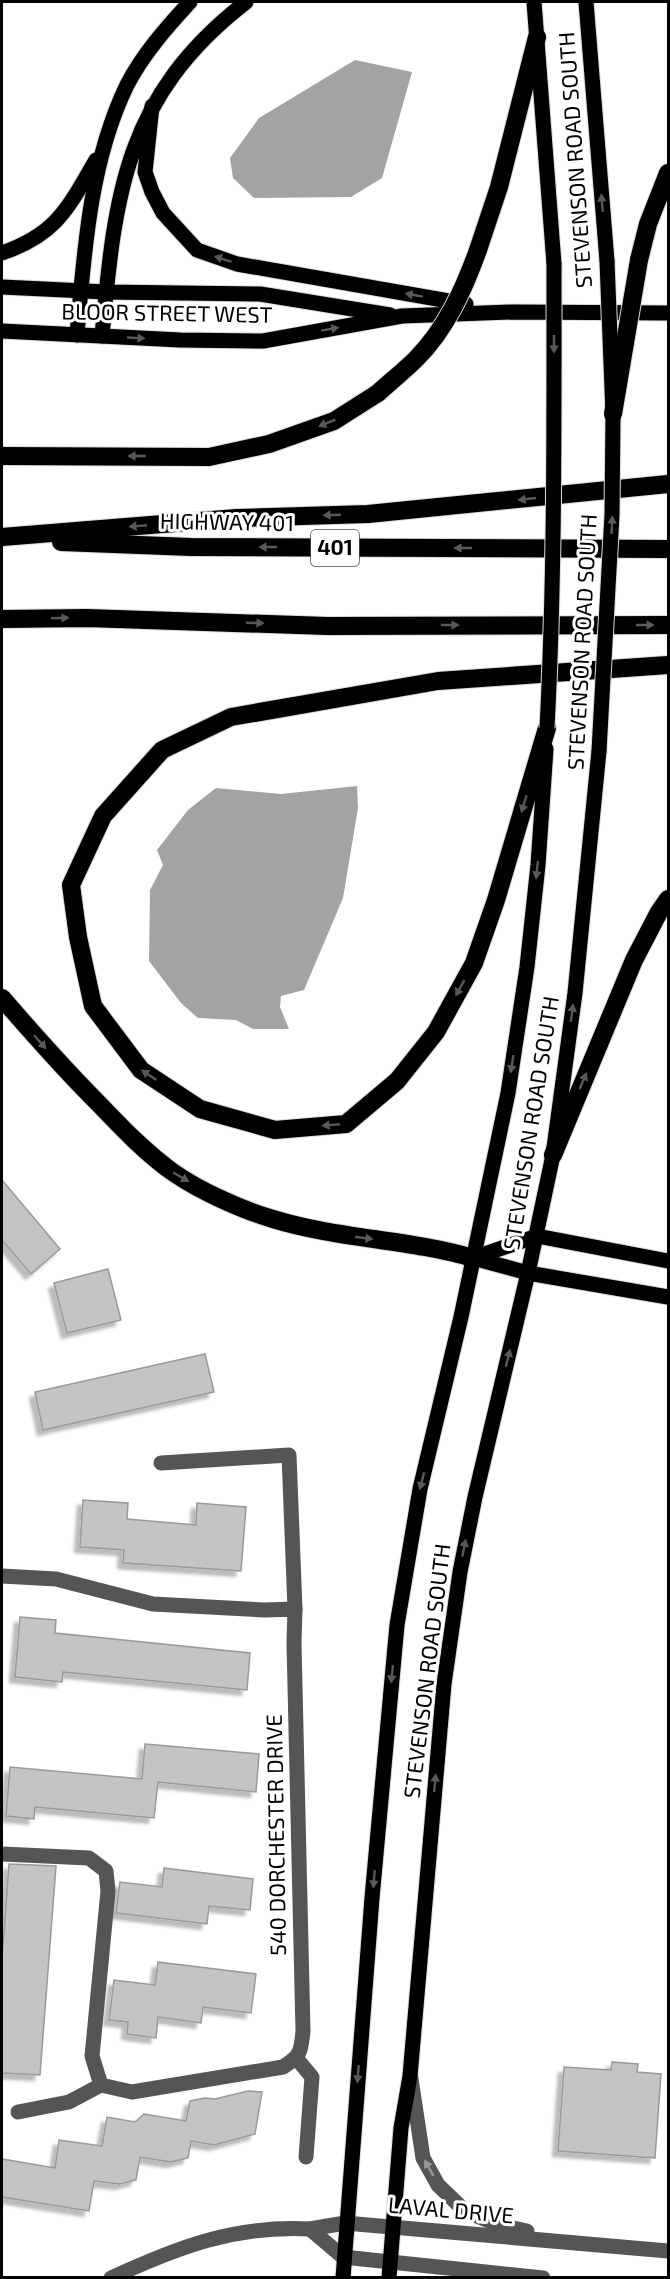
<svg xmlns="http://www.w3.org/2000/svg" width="670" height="2279" font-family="'Exo 2',sans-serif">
<defs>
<filter id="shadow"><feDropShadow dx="-5.5" dy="5.5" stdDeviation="1.5" flood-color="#0004"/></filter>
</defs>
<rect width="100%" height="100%" fill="#fff"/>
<g fill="#a3a3a3">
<path d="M355 60 412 72 382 178 351 197 254 198 233 178 230 158 259 118Z"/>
<path d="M357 786 358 808 343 898 304 990 281 996 280 1007 289 1029H253L236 1020 198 1018 181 1003 149 961 150 890 163 865 157 850 188 810 216 788 281 794Z"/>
</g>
<g fill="#c4c4c4" stroke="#999" stroke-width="1.5" filter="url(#shadow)">
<path d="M2 1180 60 1249 31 1274 2 1240Z"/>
<path d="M108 1269 121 1320 67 1333 54 1283Z"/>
<path d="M205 1354 214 1392 43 1430 35 1392Z"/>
<path d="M83 1500 128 1503 127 1519 196 1525 197 1503 246 1507 241 1571 123 1563 124 1550 80 1547Z"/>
<path d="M20 1617 56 1620 55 1633 250 1653 247 1690 63 1672 62 1682 15 1677Z"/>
<path d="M145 1744 259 1754 256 1792 158 1782 154 1818 35 1807 34 1819 6 1816 10 1767 142 1779Z"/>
<path d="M9 1864 56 1866 40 2075 2 2073V1958Z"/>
<path d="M164 1868 253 1879 250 1910 209 1906 207 1924 116 1913 120 1882 162 1887Z"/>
<path d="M158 1962 256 1974 251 2013 203 2007 201 2023 158 2017 156 2038 127 2034 128 2022 109 2020 114 1980 155 1985Z"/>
<path d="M612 2062 638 2064 637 2072 661 2074 655 2158 558 2151 564 2067 611 2070Z"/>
<path d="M248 2091 262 2092 255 2134 214 2145 191 2141 188 2158 171 2162 140 2157 136 2180 120 2184 94 2181 89 2211 2 2197V2159L55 2168 59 2140 102 2146 107 2117 135 2122 144 2114 186 2121 190 2101 205 2098 215 2099Z"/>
</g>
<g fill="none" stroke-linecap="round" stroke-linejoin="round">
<g stroke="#dbdbdb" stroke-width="17">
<g id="major">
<path d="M534 2 554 264"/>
<path d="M586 2 607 261"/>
<path d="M152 106 145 172 152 192 163 213 197 250 237 264 466 304"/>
<path d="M2 253C57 234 68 208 96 160"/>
<path d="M2 287 106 292 260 294 390 315"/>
<path d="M2 331 180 340 263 341 402 316 513 312 668 313"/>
<path d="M77 335C84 252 90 161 127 85 143 54 167 27 190 2"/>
<path d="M102 336C115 193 125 96 246 2"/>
<path d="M473 1258 537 1236 668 1261"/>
<path d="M473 1258 528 1273 668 1297"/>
<path d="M343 2278 372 1898 397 1625 420 1489 461 1317 508 1093 527 967 538 865 546 749"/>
<path d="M389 2278 401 2128 410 2076 444 1684 460 1572 475 1497 528 1273 553 1155 575 993 599 751"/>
</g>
</g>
<g stroke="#dbdbdb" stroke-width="20">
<g id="highway">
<path d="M478 250 499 187 537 37"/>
<path d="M639 260 648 224 668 173"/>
<path d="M2 456 209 457 269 444 334 421 378 393"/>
<path d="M2 537 237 518 368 514 668 484"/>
<path d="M61 542 191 547 668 549"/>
<path d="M2 619 87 618 327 626 668 625"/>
<path d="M547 728 496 900 474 963 436 1032 397 1081 346 1124 275 1130 200 1109 141 1070 93 1006 78 937 71 885 103 816 162 750 231 717 438 681 668 665"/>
<path d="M2 998C34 1035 66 1071 100 1105 123 1129 147 1154 174 1173 200 1191 242 1210 273 1219 338 1239 408 1239 473 1258"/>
<path d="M553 1155 634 960 659 912 668 899"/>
</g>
</g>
<g stroke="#555" stroke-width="15">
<path d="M161 1463 289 1455 295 1609"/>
<path d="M2 1576 56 1579 153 1604 265 1610 295 1609 294 1643 303 2031C301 2051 301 2056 283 2067L132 2092 101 2085 92 2056 108 1891 106 1871 89 1858 2 1854"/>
<path d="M297 2059 312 2077 306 2157"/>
<path d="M411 2079 423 2158 438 2185 465 2211 499 2225 527 2231"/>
<path d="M18 2112 69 2102 101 2085"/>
<path d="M111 2278C178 2247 235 2225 310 2229"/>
<path d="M543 2278 343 2257 310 2229 345 2223 668 2251"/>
</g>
<use href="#major" stroke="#000" stroke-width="15"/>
<use href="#highway" stroke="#000" stroke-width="18"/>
<g stroke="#dbdbdb" stroke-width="17" stroke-linecap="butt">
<g id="major-bridge">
<path d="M547 728C555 574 554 419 554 264"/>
<path d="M599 751 612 515 613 414 607 261"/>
</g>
</g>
<g stroke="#dbdbdb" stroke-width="20" stroke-linecap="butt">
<g id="highway-bridge">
<path d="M378 393C390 382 404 371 416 359 446 329 464 289 478 250"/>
<path d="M613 414 639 260"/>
</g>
</g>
<use href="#major-bridge" stroke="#000" stroke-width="15"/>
<use href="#highway-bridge" stroke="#000" stroke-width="18"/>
</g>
<defs><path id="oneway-solid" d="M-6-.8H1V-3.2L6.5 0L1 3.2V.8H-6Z" transform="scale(1.5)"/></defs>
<g fill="#595959">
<use href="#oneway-solid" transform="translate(602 203) rotate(-95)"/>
<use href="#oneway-solid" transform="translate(223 259) rotate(-162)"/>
<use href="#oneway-solid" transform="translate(414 295) rotate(-170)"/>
<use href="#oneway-solid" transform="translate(330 329) rotate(-10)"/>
<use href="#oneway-solid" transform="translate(136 338) rotate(3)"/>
<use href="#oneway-solid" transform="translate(554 344) rotate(90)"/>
<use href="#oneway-solid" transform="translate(327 423) rotate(158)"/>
<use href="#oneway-solid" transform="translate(137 456) rotate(-180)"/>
<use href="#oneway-solid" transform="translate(527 499) rotate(174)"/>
<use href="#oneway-solid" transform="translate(332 515) rotate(178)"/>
<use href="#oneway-solid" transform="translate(612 525) rotate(-87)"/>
<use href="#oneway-solid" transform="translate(138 526) rotate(175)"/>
<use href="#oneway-solid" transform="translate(268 547) rotate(-180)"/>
<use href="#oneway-solid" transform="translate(463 548) rotate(-180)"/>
<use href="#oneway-solid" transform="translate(60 618) rotate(-1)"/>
<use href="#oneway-solid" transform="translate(255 623) rotate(2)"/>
<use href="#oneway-solid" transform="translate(450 625)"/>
<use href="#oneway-solid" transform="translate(645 625)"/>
<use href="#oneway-solid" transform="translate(524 804) rotate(107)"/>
<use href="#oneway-solid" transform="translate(537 870) rotate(96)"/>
<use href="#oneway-solid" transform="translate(460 988) rotate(119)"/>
<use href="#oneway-solid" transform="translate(572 1013) rotate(-82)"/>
<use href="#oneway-solid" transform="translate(40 1042) rotate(48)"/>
<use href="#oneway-solid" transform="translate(512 1064) rotate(99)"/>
<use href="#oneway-solid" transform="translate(149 1075) rotate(-146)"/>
<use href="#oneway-solid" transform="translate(583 1081) rotate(-67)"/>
<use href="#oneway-solid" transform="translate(331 1125) rotate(175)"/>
<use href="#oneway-solid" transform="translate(181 1177) rotate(30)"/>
<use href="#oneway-solid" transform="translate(364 1238) rotate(8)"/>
<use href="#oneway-solid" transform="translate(508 1358) rotate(-76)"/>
<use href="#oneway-solid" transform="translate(422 1481) rotate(104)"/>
<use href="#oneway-solid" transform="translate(464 1548) rotate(-79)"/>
<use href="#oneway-solid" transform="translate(392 1674) rotate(96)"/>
<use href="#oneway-solid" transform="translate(435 1783) rotate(-85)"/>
<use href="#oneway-solid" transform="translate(374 1879) rotate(95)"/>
<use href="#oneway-solid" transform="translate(358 2074) rotate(95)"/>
</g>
<use fill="#999" href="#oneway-solid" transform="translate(429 2168) rotate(-119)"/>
<g text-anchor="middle" stroke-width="6" stroke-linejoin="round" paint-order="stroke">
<rect fill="#fff" stroke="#4c4c4c" stroke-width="1.5" x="311" y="530" width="48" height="36" rx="4.5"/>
<g font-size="21" font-weight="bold" fill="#000">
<text x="335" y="555">401</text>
</g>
<g font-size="22" fill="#000" stroke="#fff">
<text transform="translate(575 160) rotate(-94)" y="8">STEVENSON ROAD SOUTH</text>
<text transform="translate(167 313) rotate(1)" y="8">BLOOR STREET WEST</text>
<text transform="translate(227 522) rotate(1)" y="8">HIGHWAY 401</text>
<text transform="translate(582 642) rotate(-87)" y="8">STEVENSON ROAD SOUTH</text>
<text transform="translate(531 1123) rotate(-81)" y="8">STEVENSON ROAD SOUTH</text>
<text transform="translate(427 1671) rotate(-83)" y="8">STEVENSON ROAD SOUTH</text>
<text transform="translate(276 1835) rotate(-91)" y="8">540 DORCHESTER DRIVE</text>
<text transform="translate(451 2210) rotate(5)" y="8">LAVAL DRIVE</text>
</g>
</g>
<rect width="670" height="2279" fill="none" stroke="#000000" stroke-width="6"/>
</svg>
